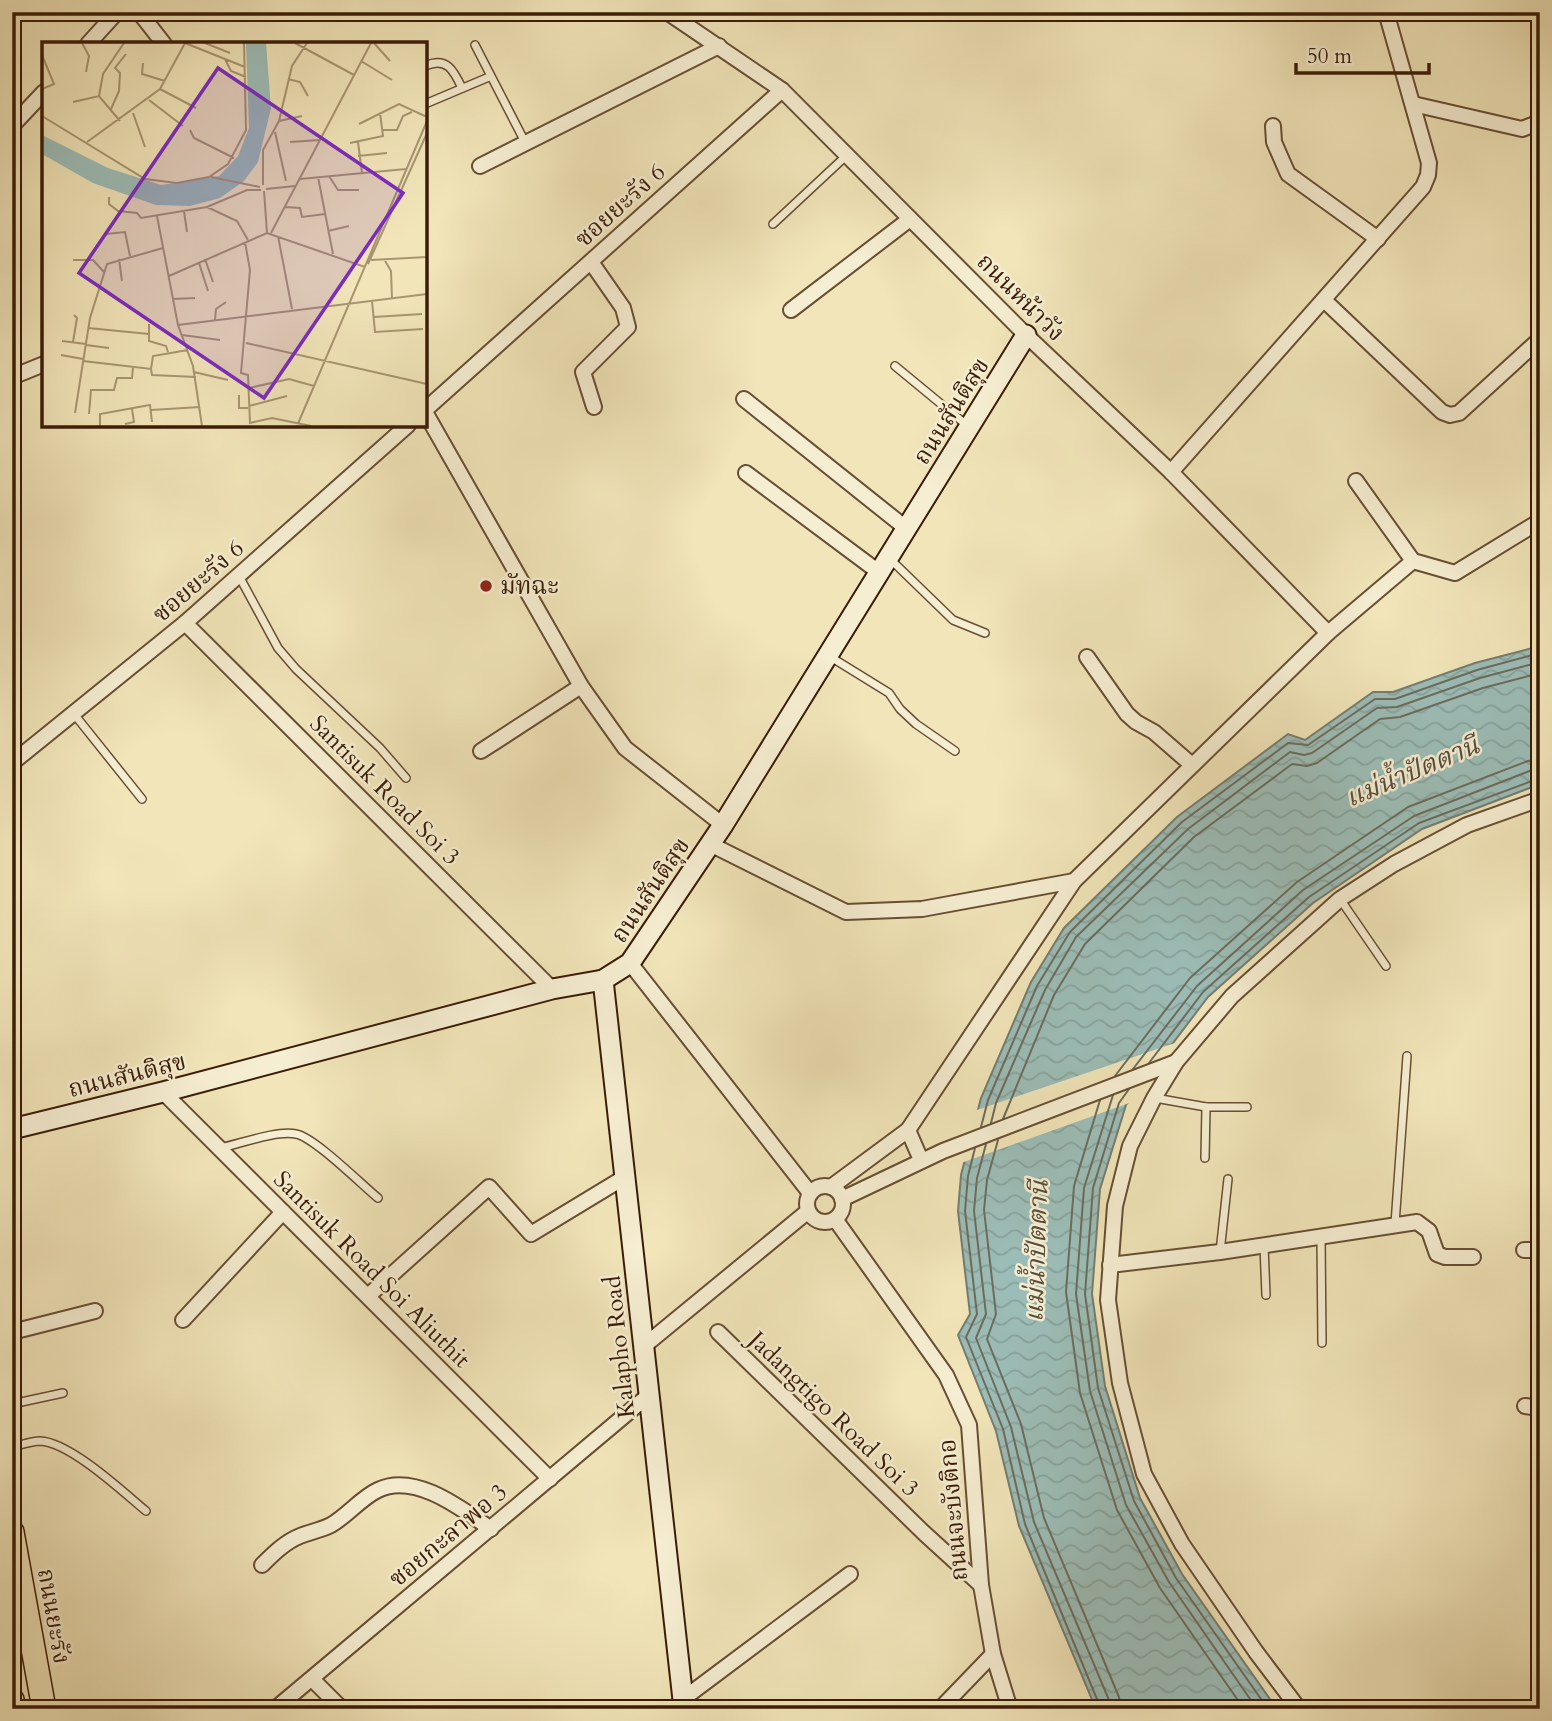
<svg xmlns="http://www.w3.org/2000/svg" width="1552" height="1721" font-family="Cardo,'Noto Serif Thai',serif">
<defs>
<pattern id="water-waves" width="16" height="10" patternUnits="userSpaceOnUse" patternTransform="scale(1.75)"><rect width="16" height="10" fill="#9cbdb7"/><path d="M0 5q4-4 8 0t8 0" fill="none" stroke="#87a29c"/></pattern>
</defs>
<rect width="100%" height="100%" fill="#f1e5b9"/>
<filter id="stains"><feTurbulence type="fractalNoise" baseFrequency=".00286" numOctaves="4"/><feColorMatrix values="0 0 0 0 .2 0 0 0 0 .09 0 0 0 0 .02 0 0 0 .5 -.17"/></filter>
<radialGradient id="worn" r=".72"><stop offset=".6" stop-color="#630" stop-opacity="0"/><stop offset="1" stop-color="#630" stop-opacity=".3"/></radialGradient>
<path fill="url(#water-waves)" stroke="#757d70" stroke-width="2" d="M1540 646V784L1422 829 1313 903 1208 997 1126 1105 1100 1189 1092 1294 1105 1386 1140 1498 1182 1574 1277 1709H1096L1019 1526 996 1431 958 1335 970 1314 958 1211 961 1175 981 1098 1031 982 1064 928 1177 817 1288 734 1305 740 1373 692H1393L1475 663Z"/>
<path fill="#f1e5b9" d="M1178 1042 1132 1102 961 1163 974 1111Z"/>
<g fill="none" stroke-linecap="round" stroke-linejoin="round">
<g stroke="#6b6c5e" stroke-width="2">
<path d="M1149 1063 1203 992 1309 897 1419 823 1540 778"/>
<path d="M1133 1069 1197 986 1303 890 1414 816 1532 770 1540 769"/>
<path d="M1115 1076 1190 978 1297 882 1408 807 1528 761 1540 759"/>
<path d="M1129 1089 1119 1103 1093 1188 1085 1294 1098 1388 1134 1501 1176 1578 1268 1709"/>
<path d="M1113 1095 1084 1188 1076 1294 1090 1391 1126 1505 1169 1582 1257 1709"/>
<path d="M1100 1100 1074 1186 1066 1292 1080 1393 1117 1510 1160 1588 1244 1709"/>
<path d="M1003 1119 1054 995 1085 944 1194 837 1292 764 1307 766 1317 763 1380 719 1400 717 1483 688 1540 673"/>
<path d="M991 1123 996 1103 1045 990 1076 937 1188 829 1290 752 1304 755 1312 753 1377 708 1397 707 1480 678 1540 662"/>
<path d="M981 1127 988 1100 1037 986 1070 932 1182 822 1288 743 1308 745 1375 699H1395L1477 670 1540 653"/>
<path d="M998 1140 987 1180 984 1210 996 1314 987 1339 1021 1424 1044 1518 1119 1697 1121 1709"/>
<path d="M986 1144 977 1178 974 1211 986 1314 976 1338 1011 1427 1034 1522 1109 1700 1110 1709"/>
<path d="M975 1148 968 1176 965 1211 977 1314 966 1337 1003 1429 1025 1524 1101 1709"/>
</g>
<g stroke="#684e33" stroke-width="10">
<g id="lane">
<path d="M475 45 525 142"/>
<path d="M425 66C447 56 454 71 462 88"/>
<path d="M425 104 489 77"/>
<path d="M773 224 846 156"/>
<path d="M895 366 969 427"/>
<path d="M889 558 953 620 985 633"/>
<path d="M239 576 278 648 296 669 380 748 406 778"/>
<path d="M829 656 889 693 900 709 916 724 955 751"/>
<path d="M74 714 142 799"/>
<path d="M1340 899 1386 966"/>
<path d="M1155 1098 1206 1107H1247"/>
<path d="M220 1148C240 1144 276 1130 296 1134 314 1137 362 1185 378 1198"/>
<path d="M1205 1158 1206 1107"/>
<path d="M1395 1224 1407 1056"/>
<path d="M1321 1237 1322 1343"/>
<path d="M1264 1246 1266 1295"/>
<path d="M1220 1252 1228 1179"/>
<path d="M12 1404 63 1393"/>
<path d="M12 1447C21 1445 31 1441 40 1441 70 1442 123 1492 146 1511"/>
<path d="M798 1709 802 1705"/>
</g>
</g>
<g stroke="#684e33" stroke-width="18">
<g id="street">
<path d="M139 12 164 44"/>
<path d="M667 12 782 90 1026 335 1171 472 1328 633"/>
<path d="M88 44 117 12"/>
<path d="M1413 104 1522 129 1540 122"/>
<path d="M12 126 44 92"/>
<path d="M1273 126 1274 142 1288 174 1378 239"/>
<path d="M480 166 719 46"/>
<path d="M591 262 623 308 628 327 583 372 594 407"/>
<path d="M1324 300 1442 412 1450 415 1459 413 1540 339"/>
<path d="M791 310 910 219"/>
<path d="M12 377 44 364"/>
<path d="M744 399 907 529"/>
<path d="M425 410 782 90"/>
<path d="M425 412 581 686 625 748 723 825"/>
<path d="M1171 472 1423 187 1428 175 1429 163 1386 12"/>
<path d="M746 473 880 573"/>
<path d="M1356 481 1413 561"/>
<path d="M185 623 552 989"/>
<path d="M1087 657 1127 714 1136 722 1154 732 1192 765"/>
<path d="M481 751 581 686"/>
<path d="M12 763 185 623 408 425"/>
<path d="M710 844 846 912 922 909 1074 881"/>
<path d="M630 963 810 1193"/>
<path d="M163 1092 550 1479"/>
<path d="M908 1130 921 1160"/>
<circle cx="825" cy="1204" r="18"/>
<path d="M831 1187 908 1130 1074 881 1328 633 1413 561 1455 573 1540 521"/>
<path d="M842 1199 943 1151 1176 1062"/>
<path d="M835 1219 946 1375 969 1425 981 1585 993 1654 1010 1709"/>
<path d="M1524 1250H1540"/>
<path d="M1110 1265 1220 1252 1417 1222 1429 1231 1437 1254 1445 1257H1473"/>
<path d="M368 1296 489 1187 531 1234 625 1177"/>
<path d="M183 1320 283 1212"/>
<path d="M12 1332 95 1311"/>
<path d="M718 1332 924 1533 981 1585"/>
<path d="M644 1346 807 1212"/>
<path d="M1525 1406 1540 1408"/>
<path d="M262 1565C273 1554 285 1542 300 1536 310 1532 321 1530 331 1525 348 1515 361 1498 378 1490 415 1472 462 1509 491 1529"/>
<path d="M312 1679 342 1709"/>
<path d="M683 1699 850 1574"/>
<path d="M275 1709 649 1395"/>
<path d="M940 1709 993 1654"/>
<path d="M1299 1709 1256 1652 1182 1544 1144 1474 1120 1383 1108 1300 1115 1206 1130 1146 1154 1098 1176 1062 1232 996 1340 899 1394 864 1467 825 1540 799"/>
</g>
</g>
<g stroke="#3a1c06" stroke-width="23">
<g id="secondary">
<path d="M603 980 684 1709"/>
<path d="M12 1129 163 1092 552 989 603 980 630 963 723 825 1026 335"/>
</g>
</g>
<g stroke="#3a1c06" stroke-width="26">
<g id="primary">
<path d="M12 1532 44 1709"/>
<path d="M12 1700 14 1709"/>
</g>
</g>
<use href="#lane" stroke="#f6eed2" stroke-width="7"/>
<use href="#street" stroke="#f6eed2" stroke-width="14"/>
<use href="#secondary" stroke="#f6eed2" stroke-width="19"/>
<use href="#primary" stroke="#f1e5b9" stroke-width="23"/>
</g>
<circle fill="#8f2418" stroke="#f6eed2" stroke-width="2.5" cx="486" cy="586" r="7"/>
<g text-anchor="middle" stroke-width="5" stroke-linejoin="round" paint-order="stroke">
<g font-size="24" fill="#3a1c06" stroke="#f6eed2">
<text transform="translate(620 205) rotate(-42)" y="8">ซอยยะรัง 6</text>
<text transform="translate(1021 297) rotate(45)" y="8">ถนนหน้าวัง</text>
<text transform="translate(951 411) rotate(-58)" y="8">ถนนสันติสุข</text>
<text transform="translate(198 581) rotate(-41)" y="8">ซอยยะรัง 6</text>
<text transform="translate(385 790) rotate(45)" y="8">Santisuk Road Soi 3</text>
<text transform="translate(650 890) rotate(-56)" y="8">ถนนสันติสุข</text>
<text transform="translate(127 1075) rotate(-14)" y="8">ถนนสันติสุข</text>
<text transform="translate(372 1269) rotate(45)" y="8">Santisuk Road Soi Aliuthit</text>
<text transform="translate(619 1347) rotate(-96)" y="8">Kalapho Road</text>
<text transform="translate(834 1414) rotate(44)" y="8">Jadangtigo Road Soi 3</text>
<text transform="translate(953 1510) rotate(-95)" y="8">ถนนจะบังติกอ</text>
<text transform="translate(448 1535) rotate(-40)" y="8">ซอยกะลาพอ 3</text>
<text transform="translate(54 1616) rotate(80)" y="8">ถนนยะรัง</text>
</g>
<g font-size="24" fill="#3a1c06" stroke="#f6eed2" text-anchor="start">
<text x="500" y="594">มัทฉะ</text>
</g>
<g font-size="26" font-style="italic" fill="#574c3b" stroke="#f6eed2">
<text transform="translate(1412 771) rotate(-23)" y="9">แม่น้ำปัตตานี</text>
<text transform="translate(1036 1251) rotate(-88)" y="9">แม่น้ำปัตตานี</text>
</g>
</g>
<g transform="translate(42 42)">
<rect width="385" height="385" fill="#f1e5b9"/>
<path d="M204 1H224L229 66 216 120 202 139 178 156 148 164 114 163 51 141 0 112V93L66 126 119 143 177 134 196 114 207 86Z" fill="#9cbdb7"/>
<path fill="none" stroke="#a89571" stroke-width="2" d="M40 1 47 14 44 30M143 1 203 25M163 1 188 11M253 1 312 33M332 1 348 19M0 13 12 42 0 47M183 17 189 29 204 35M319 19 350 38M101 21 100 32 123 39M246 37 258 40 266 54M118 47 154 66M57 54 61 32 82 1M107 58 141 84M31 60 57 54 78 79M69 67 77 49 78 31 73 26 84 12M91 71 103 105M0 74 103 137 135 141 167 135 186 122 204 88 202 1M237 79 260 74M317 82 357 62 385 75M148 88 152 96 192 116M341 88H355L361 74 370 70M233 90 244 139M45 100 118 47 143 1M248 100 278 98M316 100 320 131M308 101 341 94 338 71M316 114 345 111M287 134 296 148H317M169 135 218 145M276 135 291 212M258 137 364 127M221 143V108L237 79 250 24 265 1M224 147 253 144M222 149 225 191M67 155V162L76 169 95 171 99 176 165 165 205 148H219M165 165 195 179 206 198M243 165 258 166 260 175 283 172M142 169 145 190M115 174 136 283 151 324 160 384M286 189 307 184M229 191 329 1M64 192 83 190 88 214M236 194 250 267M203 200 208 228 199 331 206 333 208 381 230 376 269 384M77 217 80 239M163 217 171 240M342 217 349 229 350 257M31 218H51L62 230M329 218 385 215M157 221 166 249M326 222 385 91M127 234 225 191 323 225M131 257 153 256M330 259 333 290 381 287M332 275 380 272M173 278 174 267 184 260M107 282V299L124 304 126 310M136 283 385 252M46 286 107 292M140 293 178 298M20 299 44 302M31 300 35 276 32 273M204 301 385 342M44 303 67 306M19 313 41 317M41 319 109 327 111 314 146 308M109 327 110 333 154 335M152 330 186 338M207 346 247 337 272 344M197 353V366H206M207 364 245 354M109 368 158 365M33 371 48 276 65 222 121 206M47 372 49 348H72L75 336H90L91 326M83 382 92 380 90 367M58 384V372L108 363 110 380M255 384 385 79"/>
<path fill="#7b2cbf" fill-opacity="0.15" stroke="#7b2cbf" stroke-width="3.5" d="M176 26 361 151 222 356 37 231Z"/>
<rect width="385" height="385" fill="none" stroke="#3a1c06" stroke-width="3.5"/>
</g>
<rect width="1552" height="1721" fill="none" stroke="#f1e5b9" stroke-width="42"/>
<rect x="14" y="14" width="1524" height="1693" fill="none" stroke="#3a1c06" stroke-width="3.5"/>
<rect x="21" y="21" width="1510" height="1679" fill="none" stroke="#3a1c06" stroke-width="2"/>
<path d="M1296 63v10h133v-10" fill="none" stroke="#3a1c06" stroke-width="3.5"/>
<text x="1307" y="63" font-size="21" fill="#3a1c06" stroke="#f6eed2" stroke-width="5" paint-order="stroke">50 m</text>
<rect width="100%" height="100%" filter="url(#stains)"/>
<rect width="100%" height="100%" fill="url(#worn)"/>
</svg>
